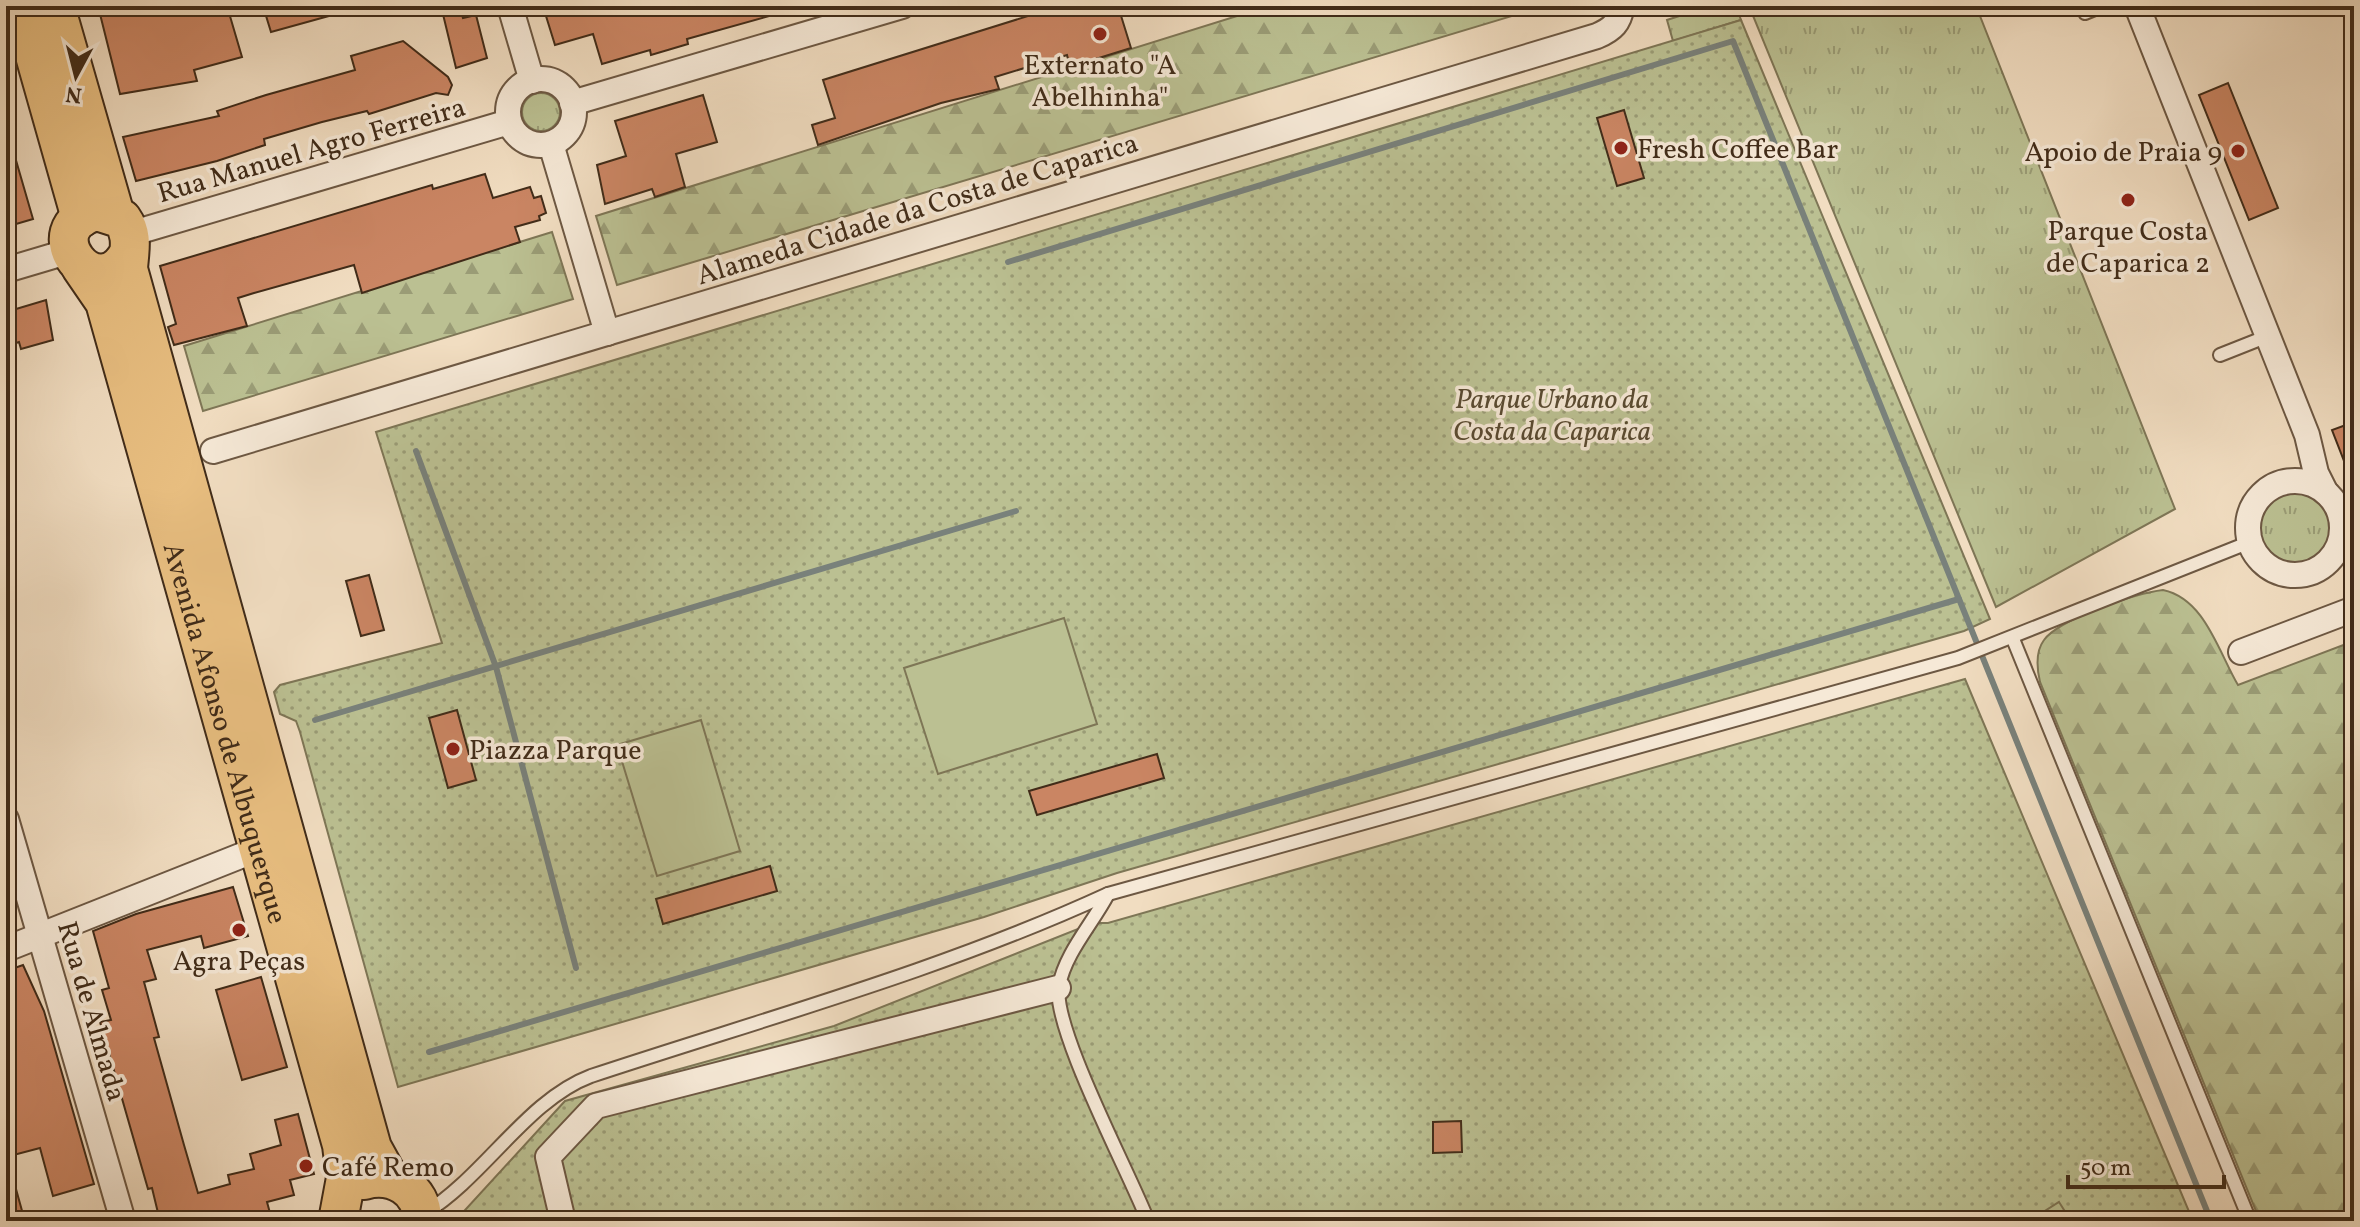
<svg xmlns="http://www.w3.org/2000/svg" width="2360" height="1227" font-family="Vollkorn,serif">
<defs>
<pattern id="grass-tufts" width="24" height="20" patternUnits="userSpaceOnUse" patternTransform="scale(2)"><rect width="24" height="20" fill="#bbc092"/><path d="M3 7l-1-3M5 7V3M7 7l1-3M15 17l-1-3M17 17v-4M19 17l1-3" fill="none" stroke="#9a9c76"/></pattern>
<pattern id="forest-firs" width="22" height="20" patternUnits="userSpaceOnUse" patternTransform="scale(2)"><rect width="22" height="20" fill="#bbc092"/><path d="M5 1l3.5 6h-7zM16 11l3.5 6h-7z" fill="#9a9c76"/></pattern>
<pattern id="park-dots" width="8" height="8" patternUnits="userSpaceOnUse" patternTransform="scale(2)"><rect width="8" height="8" fill="#bbc092"/><path d="M2 2h.1M6 6h.1" fill="none" stroke="#9a9c76" stroke-width="1.8" stroke-linecap="round"/></pattern>
</defs>
<rect width="100%" height="100%" fill="#f1ddc1"/>
<filter id="stains"><feTurbulence type="fractalNoise" baseFrequency=".0025" numOctaves="4"/><feColorMatrix values="0 0 0 0 .2 0 0 0 0 .09 0 0 0 0 .02 0 0 0 .5 -.17"/></filter>
<radialGradient id="worn" r=".72"><stop offset=".6" stop-color="#630" stop-opacity="0"/><stop offset="1" stop-color="#630" stop-opacity=".3"/></radialGradient>
<g fill="url(#grass-tufts)" stroke="#7e7656" stroke-width="2">
<path d="M1710 6H1736L1741 20 1673 41 1667 20Z"/>
<path d="M1749 6H1976L2175 509 1996 607Z"/>
<circle cx="541" cy="112" r="19"/>
<circle cx="2295" cy="528" r="35"/>
</g>
<g fill="url(#forest-firs)" stroke="#7e7656" stroke-width="2">
<path d="M1269 6H1545L617 285 596 216Z"/>
<path d="M552 232 573 299 203 411 184 346Z"/>
<path d="M2163 590C2205 599 2218 651 2238 685L2354 641V1221H2260L2040 682C2037 669 2035 652 2044 640 2059 619 2137 593 2163 590Z"/>
</g>
<g fill="url(#park-dots)" stroke="#7e7656" stroke-width="2">
<path d="M1741 20 1990 619 1964 631 1117 873 984 917 398 1087 300 732 296 721 280 714 274 692 280 685 442 643 376 432Z"/>
<path d="M1965 679 2193 1221H455L565 1101 834 1026 1093 923H1108Z"/>
</g>
<g fill="#bbc092" stroke="#7e7656" stroke-width="2">
<path d="M1064 618 1097 724 938 774 904 668Z"/>
<path d="M701 720 740 851 657 876 617 745Z"/>
<path d="M2059 1202 2071 1221H2029Z"/>
</g>
<g fill="none" stroke-linecap="round" stroke-linejoin="round">
<g stroke="#79817b" stroke-width="6">
<path d="M1008 262 1733 41 2211 1221"/>
<path d="M416 451 496 667 576 968"/>
<path d="M315 720 1016 511"/>
<path d="M429 1052 1959 599"/>
</g>
</g>
<g fill="#ca8563" stroke="#412c19" stroke-width="2">
<path d="M98 6H227L242 57 194 70 197 81 120 94Z"/>
<path d="M263 6H346L347 11 271 32Z"/>
<path d="M441 6H459L463 18 476 15 487 58 456 68Z"/>
<path d="M549 6H791V10L687 39 688 44 651 55 650 50 602 64 593 34 555 45 546 16 551 15Z"/>
<path d="M1060 6H1118L1131 48 1070 67 1067 55 995 77 999 89 941 103 818 145 812 125 835 118 823 80Z"/>
<path d="M403 41 448 77 452 85 448 95 436 93 369 114 367 111 322 122 264 139 265 145 217 161 136 181 123 137 219 116 217 111 266 95 355 70 351 56Z"/>
<path d="M2228 83 2278 208 2249 220 2199 95Z"/>
<path d="M703 95 717 142 676 154 685 187 655 197 652 189 605 204 597 165 626 156 615 121Z"/>
<path d="M1624 110 1644 178 1617 186 1597 118Z"/>
<path d="M6 143H11L33 219 6 227Z"/>
<path d="M485 174 493 198 530 187 534 198 541 196 546 213 539 216 540 220 515 227 520 242 362 293 354 265 254 293 238 298 247 326 174 345 168 327 176 324 160 266 432 185 433 189Z"/>
<path d="M46 300 53 340 21 349 19 342 13 344 6 312Z"/>
<path d="M2354 422V484H2353L2332 430Z"/>
<path d="M369 575 384 630 361 636 346 581Z"/>
<path d="M457 710 476 780 448 788 429 718Z"/>
<path d="M1157 754 1164 778 1037 815 1029 791Z"/>
<path d="M770 866 777 891 663 924 656 899Z"/>
<path d="M233 887 248 936 204 948 201 936 147 950 156 979 144 982 159 1037 154 1038 184 1145 198 1193 230 1184 228 1175 254 1169 250 1154 281 1145 275 1120 298 1114 314 1174 290 1180 294 1195 267 1202 270 1213 239 1221H169L168 1215 159 1217 152 1188 148 1189 100 1022 111 1020 102 990 109 988 93 931 136 914Z"/>
<path d="M23 965 44 1011 94 1184 53 1196 40 1148 6 1157V971Z"/>
<path d="M261 977 287 1067 242 1080 216 990Z"/>
<path d="M1461 1121 1462 1152 1433 1153V1122Z"/>
<path d="M11 1171 24 1218 6 1221V1172Z"/>
</g>
<g fill="none" stroke-linecap="round" stroke-linejoin="round">
<g stroke="#6d5843" stroke-width="16">
<g id="lane">
<path d="M2085 13 2102 6"/>
<path d="M2220 355 2268 336"/>
<path d="M2013 639 2250 1221"/>
<path d="M1108 894C1093 923 1065 953 1059 986 1051 1026 1130 1174 1148 1221"/>
<path d="M425 1213C485 1176 527 1100 591 1076 763 1019 943 970 1108 894L1958 658 2250 542"/>
</g>
</g>
<g stroke="#6d5843" stroke-width="28">
<g id="street">
<path d="M510 6 532 81"/>
<path d="M2137 6 2307 435 2316 473 2325 491"/>
<circle cx="541" cy="112" r="33"/>
<path d="M572 103 902 6"/>
<path d="M551 144 607 333"/>
<path d="M130 234 509 122"/>
<path d="M6 270 70 251"/>
<path d="M213 451 1597 36C1613 29 1619 23 1622 6"/>
<circle cx="2295" cy="528" r="47"/>
<path d="M2241 652 2354 609"/>
<path d="M6 819 123 1221"/>
<path d="M6 949 258 849"/>
<path d="M563 1221 548 1157 596 1106 1058 988"/>
</g>
</g>
<g stroke="#412c19" stroke-width="42">
<g id="primary">
<path d="M21 6 81 218"/>
<path d="M55 6 115 215"/>
<path d="M129 253C97 312 31 227 97 211L122 219C134 236 129 250 128 269L372 1148 388 1177"/>
<path id="s1" d="M81 267 105 302 342 1145 346 1178 338 1221"/>
<path d="M364 1180C392 1172 423 1188 422 1221"/>
</g>
</g>
<use href="#lane" stroke="#f6e9d7" stroke-width="12"/>
<use href="#street" stroke="#f6e9d7" stroke-width="24"/>
<use href="#primary" stroke="#e8be80" stroke-width="38"/>
</g>
<g fill="#8f2418" stroke="#f6e9d7" stroke-width="3">
<circle cx="1100" cy="34" r="8"/>
<circle cx="1621" cy="148" r="8"/>
<circle cx="2238" cy="151" r="8"/>
<circle cx="2128" cy="200" r="8"/>
<circle cx="453" cy="749" r="8"/>
<circle cx="239" cy="930" r="8"/>
<circle cx="306" cy="1166" r="8"/>
</g>
<g text-anchor="middle" stroke-width="7" stroke-linejoin="round" paint-order="stroke">
<g font-size="28" fill="#412c19" stroke="#f6e9d7">
<text x="1100" y="74">Externato "A<tspan x="1100" dy="32">Abelhinha"</tspan></text>
<text x="1637" y="158" text-anchor="start">Fresh Coffee Bar</text>
<text x="2222" y="161" text-anchor="end">Apoio de Praia 9</text>
<text x="2128" y="240">Parque Costa<tspan x="2128" dy="32">de Caparica 2</tspan></text>
<text x="469" y="759" text-anchor="start">Piazza Parque</text>
<text x="239" y="970">Agra Peças</text>
<text x="322" y="1176" text-anchor="start">Café Remo</text>
</g>
<g font-size="28" fill="#412c19" stroke="#f6e9d7">
<text transform="translate(311 149) rotate(-16)" y="10">Rua Manuel Agro Ferreira</text>
<text transform="translate(917 208) rotate(-17)" y="10">Alameda Cidade da Costa de Caparica</text>
<text dy="10" stroke="none"><textPath href="#s1" startOffset="490">Avenida Afonso de Albuquerque</textPath></text>
<text transform="translate(93 1011) rotate(74)" y="10">Rua de Almada</text>
</g>
<g font-size="28" font-style="italic" fill="#594a31" stroke="#f6e9d7">
<text x="1552" y="408">Parque Urbano da<tspan x="1552" dy="32">Costa da Caparica</tspan></text>
</g>
</g>
<rect width="2360" height="1227" fill="none" stroke="#f1ddc1" stroke-width="32"/>
<rect x="8" y="8" width="2344" height="1211" fill="none" stroke="#412c19" stroke-width="4"/>
<rect x="16" y="16" width="2328" height="1195" fill="none" stroke="#412c19" stroke-width="2"/>
<g transform="translate(76 76) rotate(187)" stroke="#f6e9d7" stroke-width="6" paint-order="stroke">
<path d="M0-6L14 30L0 20L-14 30Z" fill="#412c19"/>
<text y="-12" font-size="22" font-weight="bold" text-anchor="middle" fill="#412c19">N</text>
</g>
<path d="M2068 1175v12h156v-12" fill="none" stroke="#412c19" stroke-width="4"/>
<text x="2080" y="1175" font-size="24" fill="#412c19" stroke="#f6e9d7" stroke-width="6" paint-order="stroke">50 m</text>
<rect width="100%" height="100%" filter="url(#stains)"/>
<rect width="100%" height="100%" fill="url(#worn)"/>
</svg>
